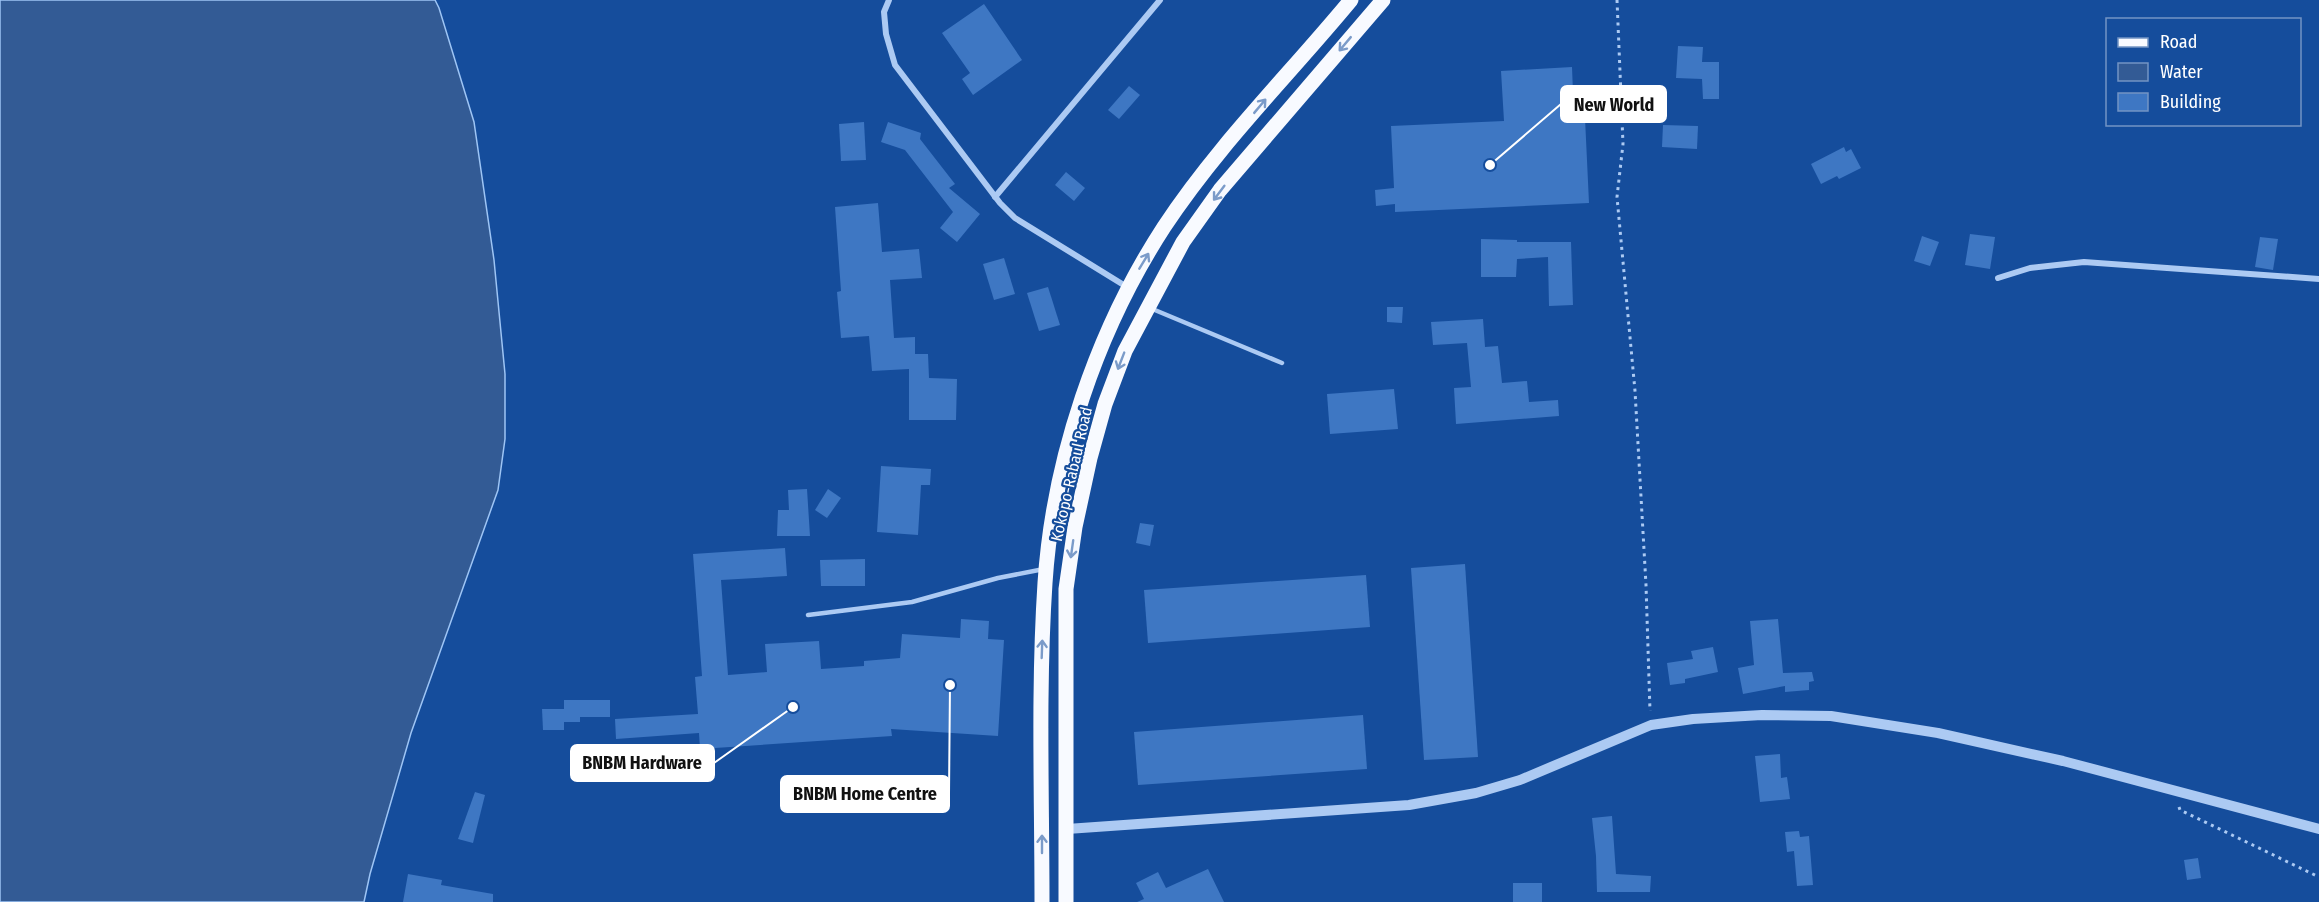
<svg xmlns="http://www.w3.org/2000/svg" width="2319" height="902" font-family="'Fira Sans Condensed',sans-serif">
<rect width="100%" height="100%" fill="#154d9c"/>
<path fill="#335b95" stroke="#9ec5f5" stroke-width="1.5" d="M0 0H435L439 8 474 122 494 260 505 374V439L498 490 411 733 370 874 364 902H0Z"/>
<g fill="#3e77c3">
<path d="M984 4 1022 60 973 95 962 79 970 73 942 33Z"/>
<path d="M1678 46 1703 47 1702 62H1719V99H1703L1702 79 1676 78Z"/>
<path d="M1572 67 1574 118H1585L1589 203 1395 212V204L1376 206 1375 190 1394 188 1391 126 1504 121 1501 71Z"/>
<path d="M1129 86 1140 95 1119 119 1108 110Z"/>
<path d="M864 122 866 160 841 161 839 124Z"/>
<path d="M888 122 921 133 920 139 955 184 949 188 980 214 957 242 940 228 953 212 905 150 881 142Z"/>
<path d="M1663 125 1698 126 1697 149 1662 147Z"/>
<path d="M1844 147 1846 152 1851 149 1861 168 1839 179 1837 176 1821 184 1811 164Z"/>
<path d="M1066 172 1085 188 1074 201 1055 185Z"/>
<path d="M878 203 882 252 919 249 922 278 890 280 894 338 915 337V354H928L929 378 957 379 956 420H909V369L872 371 869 336 841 338 837 292 841 291 835 207Z"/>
<path d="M1970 234 1995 237 1990 269 1965 265Z"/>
<path d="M1922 236 1939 242 1930 266 1914 261Z"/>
<path d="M2260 237 2278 239 2273 270 2255 267Z"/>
<path d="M1481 239 1517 240V242H1571L1573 305 1549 306 1548 257 1517 259 1516 277H1481Z"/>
<path d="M1004 258 1015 294 994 300 983 264Z"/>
<path d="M1048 287 1060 325 1039 331 1027 293Z"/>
<path d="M1387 307H1403L1402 323 1387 322Z"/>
<path d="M1483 319 1485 347 1498 346 1502 383 1527 381 1529 402 1558 400 1559 416 1456 424 1454 388 1471 387 1467 343 1433 345 1431 322Z"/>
<path d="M1394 389 1398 429 1330 434 1327 394Z"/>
<path d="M881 466 931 469 930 485H921L918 535 877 532Z"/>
<path d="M807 489 810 536H777L778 510H789L788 490Z"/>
<path d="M828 489 841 498 827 518 815 510Z"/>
<path d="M1140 523 1154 525 1150 546 1136 543Z"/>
<path d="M785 548 787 576 721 580 728 675 767 672 765 644 819 641 821 669 864 666V661L900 658 902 634 960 638 961 619 989 621 988 639 1004 640 998 736 891 729 892 736 700 749 699 733 616 739 615 719 698 714 695 677 702 676 693 554Z"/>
<path d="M865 559V586H821L820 560Z"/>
<path d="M1465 564 1478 757 1424 760 1411 568Z"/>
<path d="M1366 575 1370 627 1148 643 1144 590Z"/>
<path d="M1778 619 1783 673 1812 672 1814 681 1809 682V690L1785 692V686L1743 694 1738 668 1754 665 1750 621Z"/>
<path d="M1713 647 1718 672 1685 679V683L1670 685 1667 663 1693 659 1691 651Z"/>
<path d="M564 700H610V717H580V722H564Z"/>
<path d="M542 709H564V730H543Z"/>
<path d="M1363 715 1367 769 1138 785 1134 732Z"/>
<path d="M1780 754 1781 778 1787 777 1790 799 1760 802 1755 756Z"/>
<path d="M475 792 485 795 473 843 458 839Z"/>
<path d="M1612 816 1616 874 1651 876 1650 892H1597L1596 856 1592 818Z"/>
<path d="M1799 831 1800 837 1809 836 1813 885 1797 886 1794 851 1787 852 1785 832Z"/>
<path d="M2198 858 2201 878 2187 880 2184 860Z"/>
<path d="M1208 869 1224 902H1137L1144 899 1136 883 1158 872 1166 888Z"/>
<path d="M408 874 442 880 441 885 493 894V902H403Z"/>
<rect x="1513" y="883" width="29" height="19"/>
</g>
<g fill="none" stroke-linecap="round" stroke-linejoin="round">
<g stroke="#accaf3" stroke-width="3" stroke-dasharray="3 4.5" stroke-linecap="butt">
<path d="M1617 0 1623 144 1617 197 1635 391 1646 585 1650 711"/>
<path d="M2179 807 2180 810 2319 877"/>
</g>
<g stroke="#accaf3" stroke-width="4.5">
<path d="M1150 308 1282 363"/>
<path d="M808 615 912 602 998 578 1044 569"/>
</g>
<g stroke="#accaf3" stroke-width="6">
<path d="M889 0 884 12 886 34 895 65 1000 203 1015 218 1127 287"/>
<path d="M995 197 1160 0"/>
<path d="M1998 278 2030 268 2084 262 2319 279"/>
</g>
<path stroke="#accaf3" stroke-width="10" d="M1067 829 1409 805 1476 793 1520 780 1651 725 1693 719 1762 715 1831 716 1938 733 2063 761 2319 829"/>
<g stroke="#f8faff" stroke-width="15">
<path d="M1042 902C1042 796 1038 689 1045 583 1053 460 1097 330 1164 227 1218 145 1289 75 1351 0"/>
<path d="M1066 902V589L1075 527 1090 458 1105 404 1125 351 1183 242 1220 190 1383 0"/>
</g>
</g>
<defs><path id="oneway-shaft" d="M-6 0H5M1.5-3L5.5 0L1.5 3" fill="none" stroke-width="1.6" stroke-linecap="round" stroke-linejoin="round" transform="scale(1.5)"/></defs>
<g stroke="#7b9bc9">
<use href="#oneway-shaft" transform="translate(1345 44) rotate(130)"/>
<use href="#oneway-shaft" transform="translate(1260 106) rotate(-50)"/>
<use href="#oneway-shaft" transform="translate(1219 193) rotate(127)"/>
<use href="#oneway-shaft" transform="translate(1144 261) rotate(-59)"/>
<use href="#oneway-shaft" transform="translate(1121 361) rotate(111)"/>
<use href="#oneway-shaft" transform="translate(1072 549) rotate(98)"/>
<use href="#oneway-shaft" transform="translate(1042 649) rotate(-88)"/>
<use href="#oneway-shaft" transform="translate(1042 844) rotate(-90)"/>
</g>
<g text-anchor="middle" stroke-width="4.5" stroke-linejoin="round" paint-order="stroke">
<g font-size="16" fill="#fff" stroke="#154d9c">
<text transform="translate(1071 474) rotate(-77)" y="6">Kokopo-Rabaul Road</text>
</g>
</g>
<path fill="none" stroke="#fff" stroke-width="2" d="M1490 165L1561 104M793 707L714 763M950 685L949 794"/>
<g fill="#fff" stroke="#154d9c" stroke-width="2">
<circle cx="1490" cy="165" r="6"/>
<circle cx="793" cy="707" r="6"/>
<circle cx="950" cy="685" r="6"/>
</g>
<g fill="#fff" stroke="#fff" stroke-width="2">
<rect x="1561" y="86" width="105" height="36" rx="6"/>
<rect x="571" y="745" width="143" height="36" rx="6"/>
<rect x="781" y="776" width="168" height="36" rx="6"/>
</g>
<g font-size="18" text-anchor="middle" font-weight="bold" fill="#111">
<text x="1614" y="111">New World</text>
<text x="642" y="769">BNBM Hardware</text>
<text x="865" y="800">BNBM Home Centre</text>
</g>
<rect x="2106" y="18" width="195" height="108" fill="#154d9c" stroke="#7394c4" stroke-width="1.5"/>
<rect x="2118" y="38" width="30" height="9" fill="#f8faff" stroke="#7394c4" stroke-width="1.5"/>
<text x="2160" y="48" font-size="18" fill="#ffffff">Road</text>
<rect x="2118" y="63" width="30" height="18" fill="#335b95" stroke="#7394c4" stroke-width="1.5"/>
<text x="2160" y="78" font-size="18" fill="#ffffff">Water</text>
<rect x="2118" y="93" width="30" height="18" fill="#3e77c3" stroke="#7394c4" stroke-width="1.5"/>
<text x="2160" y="108" font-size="18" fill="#ffffff">Building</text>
</svg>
